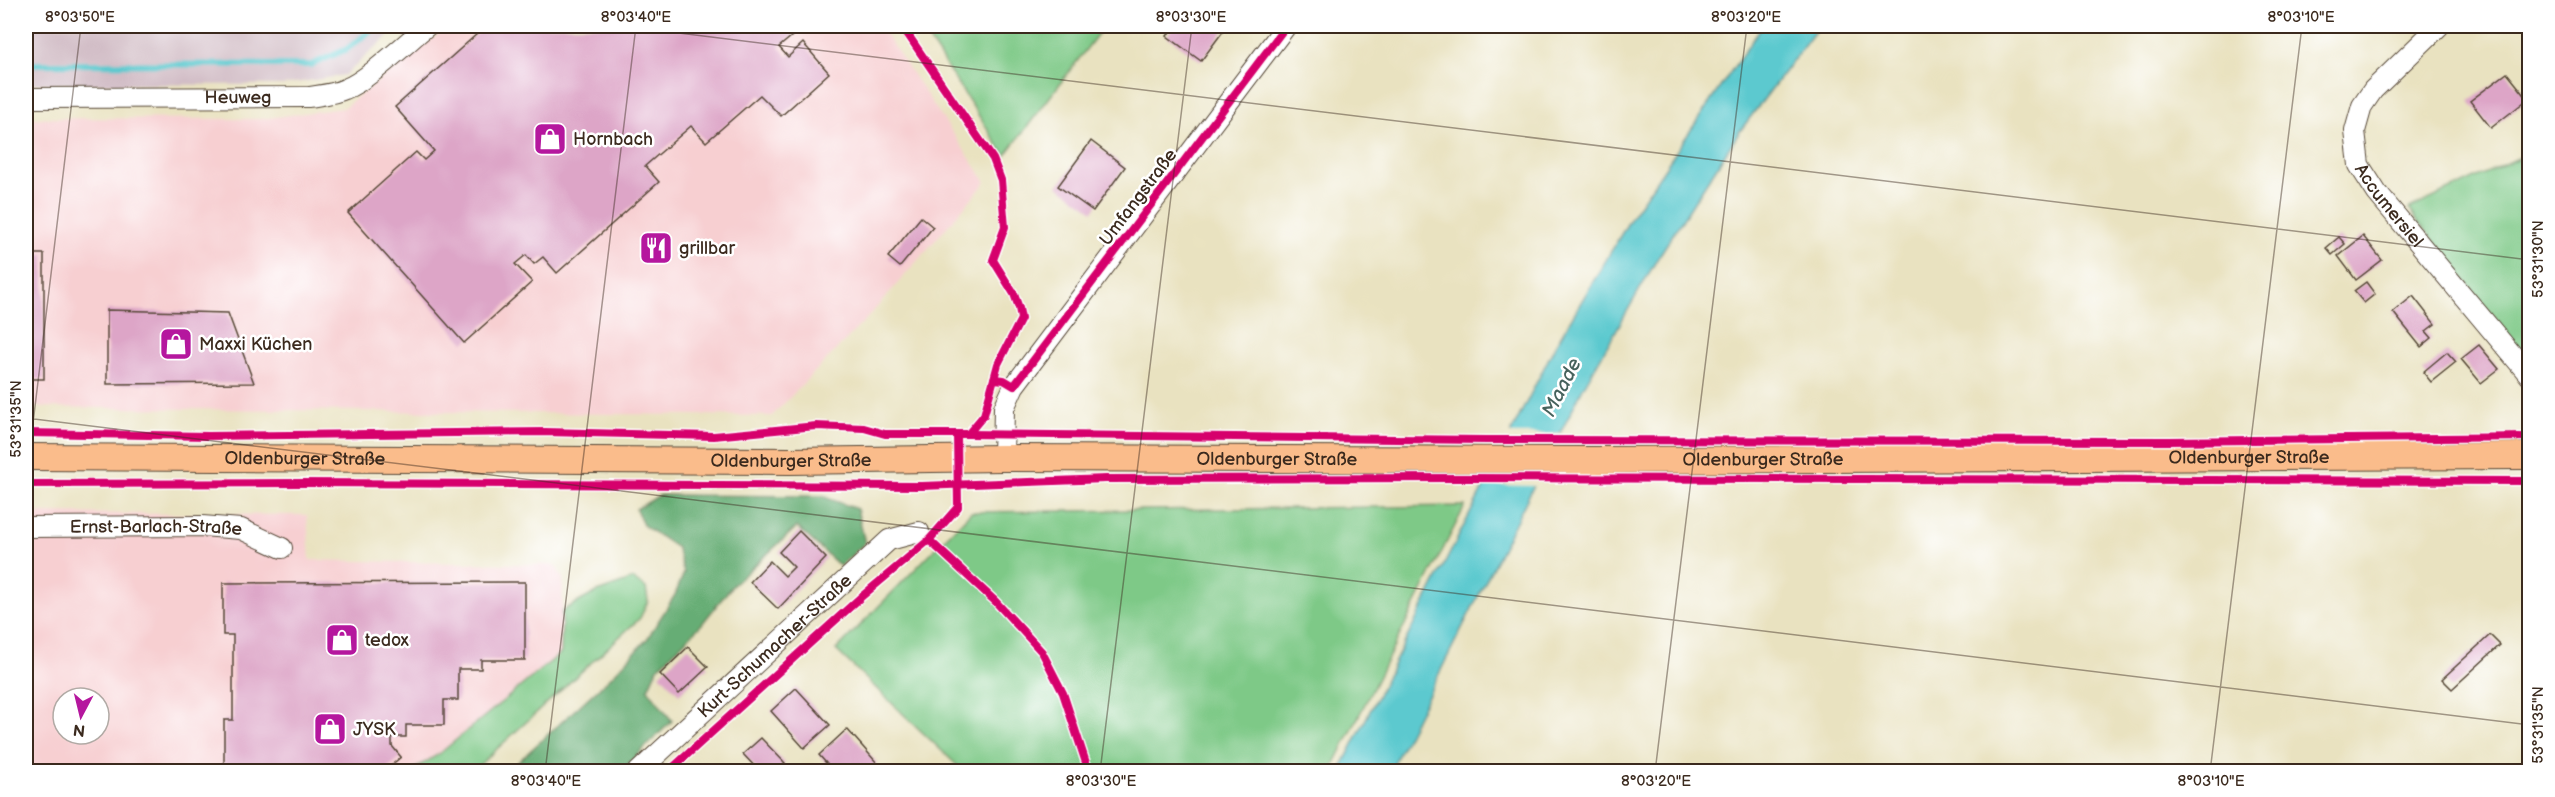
<svg xmlns="http://www.w3.org/2000/svg" width="2555" height="797" font-family="'Balsamiq Sans',sans-serif">
<rect width="100%" height="100%" fill="#fff"/>
<filter id="ink" filterUnits="userSpaceOnUse"><feTurbulence type="fractalNoise" baseFrequency=".0167" numOctaves="2"/><feDisplacementMap in="SourceGraphic" scale="12" xChannelSelector="R" yChannelSelector="G"/><feConvolveMatrix kernelMatrix="1 2 1 2 8 2 1 2 1" color-interpolation-filters="sRGB"/></filter>
<filter id="wash" filterUnits="userSpaceOnUse"><feTurbulence type="fractalNoise" baseFrequency=".008" numOctaves="4" result="noise"/><feDisplacementMap in="SourceGraphic" scale="24" xChannelSelector="R" yChannelSelector="G"/><feGaussianBlur stdDeviation="1.35" result="paint"/><feColorMatrix in="noise" values="0 0 0 0 0 0 0 0 0 0 0 0 0 0 0 0 0 1.4 0 .05"/><feComposite in="paint" operator="in"/></filter>
<g filter="url(#wash)">
<rect width="100%" height="100%" fill="#e9e2c0"/>
<g fill="#f7cfd1" fill-rule="evenodd">
<path d="M449 26H880L986 182 871 314 772 416 26 407V118L260 119 343 108Z"/>
<path d="M26 513 307 515 310 560 555 565 563 579 561 652 439 754 411 771 26 772ZM63 698H99V734H63Z"/>
</g>
<path fill="#d2bdc6" d="M26 26H399L345 75 283 85 26 84Z"/>
<g fill="#7ec987" stroke="#5c7a52" stroke-width="1.5">
<path d="M920 26H1104L1005 156Z"/>
<path d="M2529 153V362L2409 209Z"/>
<path d="M1465 506 1331 771H963L836 650 971 512Z"/>
<path d="M633 579 646 588 648 601 640 618 475 769 469 772 411 771 439 754 561 653 562 611 597 592Z"/>
</g>
<path fill="#66ad74" stroke="#506c49" stroke-width="1.5" d="M660 495 822 496 857 509 865 543 840 566 797 527 732 586 702 624 657 669 648 689 672 721 621 771H508L613 675 647 639 675 595 684 573 677 548 643 525 636 509Z"/>
<path fill="#5bc9cf" stroke="#4b7a76" stroke-width="1.5" d="M1762 26H1819L1740 131 1659 256 1583 388 1390 771 1339 772 1555 346 1632 216Z"/>
<path fill="#e9e2c0" d="M1507 434H1563L1538 486 1481 485Z"/>
<g fill="none" stroke-linecap="round" stroke-linejoin="round">
<path stroke="#5bc9cf" stroke-width="6" d="M26 64 311 65 347 49 377 26"/>
</g>
<g id="blocks">
<g fill="#dda5c7">
<path d="M486 26H804L779 47 788 57 803 43 829 73 781 116 760 95 706 142 691 126 645 166 659 182 557 273 543 257 534 264 526 255 515 264 532 282 464 343 348 213 416 152 424 160 434 151 395 107Z"/>
<path d="M1174 26H1227L1201 61 1167 36Z"/>
<path d="M2507 73 2528 99 2491 128 2470 101Z"/>
<path d="M1091 141 1125 167 1093 211 1058 186Z"/>
<path d="M921 217 933 227 900 267 888 257Z"/>
<path d="M2363 236 2382 260 2356 280 2338 256Z"/>
<path d="M2339 237 2345 244 2332 255 2326 248Z"/>
<rect x="26" y="254" width="18" height="125"/>
<path d="M2366 282 2375 294 2364 303 2354 291Z"/>
<path d="M2413 296 2435 324 2426 331 2432 338 2421 347 2393 312Z"/>
<path d="M107 310 228 313 254 383 107 384Z"/>
<path d="M2479 345 2499 369 2481 383 2461 359Z"/>
<path d="M2447 352 2456 362 2431 382 2423 372Z"/>
<path d="M799 531 826 558 778 609 750 582 770 561 785 576 794 567 779 552Z"/>
<path d="M525 582V660H481V669H458V700H444V725H406V737H392V746L401 757 383 772H374L371 768 366 772H224V720H233V635H223V583Z"/>
<path d="M2490 635 2500 645 2452 689 2442 679Z"/>
<path d="M688 647 708 667 679 694 660 674Z"/>
<path d="M796 688 830 725 804 748 771 711Z"/>
<path d="M847 729 877 763 867 772H834L819 755Z"/>
<path d="M761 738 785 763 776 772H760L743 754Z"/>
</g>
</g>
</g>
<g filter="url(#ink)">
<use href="#blocks" fill-opacity="0" stroke="#554636" stroke-width="1.5"/>
<g fill="none" stroke-linecap="round" stroke-linejoin="round">
<g stroke="#554636" stroke-width="22">
<g id="minor">
<path id="s1" d="M2439 26 2373 90 2362 106 2355 131 2359 165 2377 193 2530 376"/>
<path id="s2" d="M26 98 309 97C321 95 334 94 345 89 367 81 407 42 427 26"/>
<path d="M1003 458 1004 408 1014 386 1286 26"/>
<path id="s3" d="M26 527 202 526 241 529 282 548"/>
<path id="s4" d="M638 772 889 540 919 532"/>
</g>
</g>
<g stroke="#554636" stroke-width="28">
<g id="major">
<path id="s5" d="M26 457 790 461 1003 458 1589 460 2530 456"/>
</g>
</g>
<use href="#minor" stroke="#fff" stroke-width="20"/>
<use href="#major" stroke="#fabc8b" stroke-width="26"/>
<g stroke="#fff" stroke-width="11">
<g id="cycleway">
<path d="M994 379 1004 380 1014 386 1286 26"/>
<path d="M26 433 209 436 545 432 714 436 816 426 864 428 885 434H968L984 415 998 364 1021 319 1019 308 1014 294 993 260 1005 227 1001 180 993 159 902 26"/>
<path d="M968 434 1486 440 2169 441 2530 437"/>
<path d="M26 484 299 483 922 486 1106 479 1465 478 2530 481"/>
<path d="M929 540 995 601 1042 652 1063 693 1089 772"/>
<path d="M668 772 861 597 929 540 958 507 957 434"/>
</g>
</g>
<use href="#cycleway" stroke="#d6006c" stroke-width="8"/>
</g>
</g>
<path fill="none" stroke="#3b2a1e" stroke-width="1.5" stroke-opacity="0.45" d="M622 26 2530 260M26 418 2530 725M26 481 81 26M545 772 636 26M1100 772 1192 26M1655 772 1747 26M2210 772 2302 26"/>
<defs>
<g id="shop-square" transform="scale(1.725)"><rect x="-9" y="-9" width="18" height="18" rx="4" fill="#b5179e" stroke="#fff"/><path d="M-5-2.5h2.3a2.7 3.5 0 0 1 5.4 0H5L5.5 6h-11ZM-1.5-2.5h3a1.5 2.3 0 0 0-3 0Z" fill="#fff"/></g>
<g id="restaurant-square" transform="scale(1.725)"><rect x="-9" y="-9" width="18" height="18" rx="4" fill="#b5179e" stroke="#fff"/><path d="M-5-6h1v4h1v-4h1v4h1v-4h1v5L-1.5 .5V6h-2V.5L-5-1ZM5-6V6H3V1.5H1.5Q1.5-4 5-6Z" fill="#fff"/></g>
</defs>
<g fill-rule="evenodd">
<use href="#shop-square" x="550" y="139"/>
<use href="#restaurant-square" x="656" y="248"/>
<use href="#shop-square" x="176" y="344"/>
<use href="#shop-square" x="342" y="640"/>
<use href="#shop-square" x="330" y="729"/>
</g>
<g text-anchor="middle" stroke-width="5" stroke-linejoin="round" paint-order="stroke">
<g font-size="18" fill="#3b2a1e" stroke="#fff">
<text dy="6" stroke="none"><textPath href="#s2" startOffset="212">Heuweg</textPath></text>
<text transform="translate(1138 197) rotate(-53)" y="6">Umfangstraße</text>
<text dy="6" stroke="none"><textPath href="#s1" startOffset="222">Accumersiel</textPath></text>
<text dy="6" stroke="none"><textPath href="#s5" startOffset="2223">Oldenburger Straße</textPath></text>
<text dy="6" stroke="none"><textPath href="#s5" startOffset="279">Oldenburger Straße</textPath></text>
<text dy="6" stroke="none"><textPath href="#s5" startOffset="1251">Oldenburger Straße</textPath></text>
<text dy="6" stroke="none"><textPath href="#s5" startOffset="1737">Oldenburger Straße</textPath></text>
<text dy="6" stroke="none"><textPath href="#s5" startOffset="765">Oldenburger Straße</textPath></text>
<text dy="6" stroke="none"><textPath href="#s3" startOffset="130">Ernst-Barlach-Straße</textPath></text>
<text dy="6" stroke="none"><textPath href="#s4" startOffset="186">Kurt-Schumacher-Straße</textPath></text>
</g>
<g font-size="18" fill="#3b2a1e" stroke="#fff" text-anchor="start">
<text x="573" y="145">Hornbach</text>
<text x="679" y="254">grillbar</text>
<text x="199" y="350">Maxxi Küchen</text>
<text x="365" y="646">tedox</text>
<text x="353" y="735">JYSK</text>
</g>
<g font-size="20" font-style="italic" fill="#46625c" stroke="#fff">
<text transform="translate(1561 387) rotate(-63)" y="7">Maade</text>
</g>
</g>
<rect width="2555" height="797" fill="none" stroke="#fff" stroke-width="66"/>
<g transform="translate(81 716) rotate(187)"><circle r="28" fill="#ffffff" stroke="#b1aaa5" stroke-width="1.5"/>
<path d="M0-4.5L10 22L0 15L-10 22Z" fill="#b5179e"/>
<text y="-9" font-size="16" font-weight="bold" text-anchor="middle" fill="#3b2a1e">N</text>
</g>
<rect x="33" y="33" width="2489" height="731" fill="none" stroke="#3b2a1e" stroke-width="2"/>
<g font-size="15" text-anchor="middle" fill="#3b2a1e">
<text x="80" y="22">8°03'50"E</text>
<text x="636" y="22">8°03'40"E</text>
<text x="1191" y="22">8°03'30"E</text>
<text x="1746" y="22">8°03'20"E</text>
<text x="2301" y="22">8°03'10"E</text>
<text transform="translate(2538 259) rotate(-90)" y="5">53°31'30"N</text>
<text transform="translate(16 419) rotate(-90)" y="5">53°31'35"N</text>
<text transform="translate(2538 725) rotate(-90)" y="5">53°31'35"N</text>
<text x="546" y="786">8°03'40"E</text>
<text x="1101" y="786">8°03'30"E</text>
<text x="1656" y="786">8°03'20"E</text>
<text x="2211" y="786">8°03'10"E</text>
</g>
</svg>
